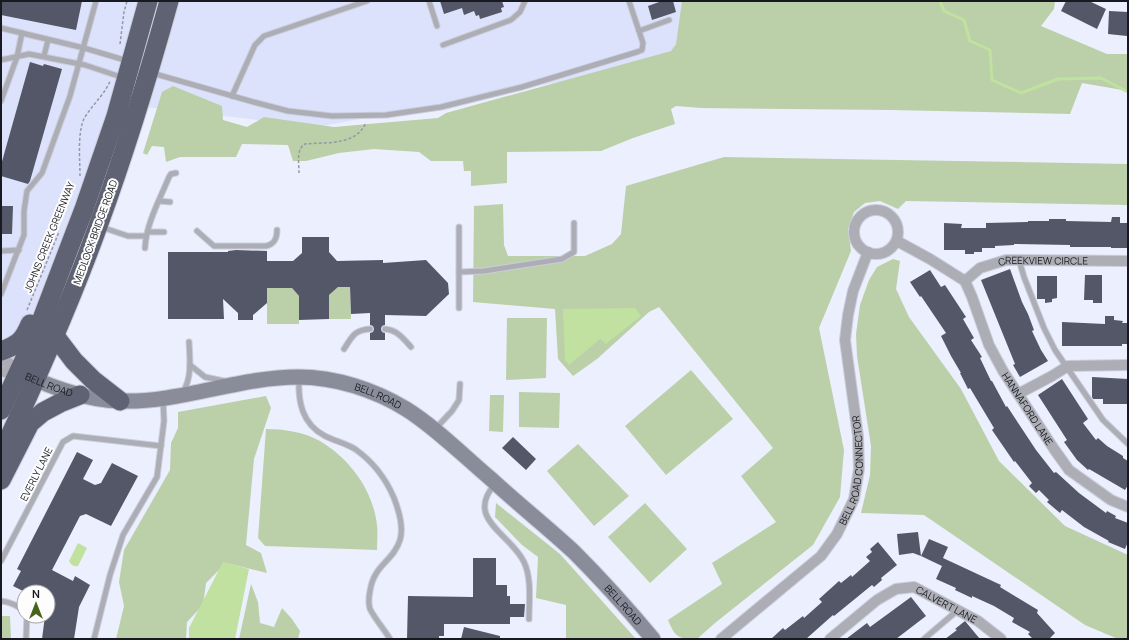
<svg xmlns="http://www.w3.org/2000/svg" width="1129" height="640" font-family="Manrope,sans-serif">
<rect width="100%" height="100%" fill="#eceffe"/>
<path fill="#dde2fc" d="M1 1H914L646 66 317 127 146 107 1 469Z"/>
<g fill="#bbd0a8">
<path d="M682 1H1055L1054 9 1041 26 1107 54H1128V91L1082 83 1070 114 891 110 701 108 676 106 671 109 675 124 633 138 601 151 507 152V183L471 186V171H464L463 161H431L419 152 374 149 339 153 306 161H293L288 145 242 144 236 157H180L166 162 164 147 152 146 147 155 143 153 162 92 173 86 222 106 223 120 247 127 264 117 334 127 438 118 446 113 671 51 676 44Z"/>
<path d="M724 157 1128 164V205L906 201 898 209 880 201 865 203 854 212 848 229 851 251 819 328 844 450 840 497 813 545 715 623 697 639C678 639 675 637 668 620L722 584 712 563 776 522 741 476 773 448 659 307 649 312 597 359 573 376 558 359 555 309 473 302 474 206 503 204 504 245 508 256H585L612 244 621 234 626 186Z"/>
<path d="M893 259 900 261 896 289 909 317 961 389 999 461 1065 526 1128 555V639H1118L1085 625 924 515 861 513 870 475 871 446 857 356 856 334 860 305 869 280 877 267Z"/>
<path d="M338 287H350L351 319H329V295Z"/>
<path d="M267 288H292L299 296V324H267Z"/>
<path d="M507 318H547L546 378 506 380Z"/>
<path d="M691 370 733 419 666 475 625 426Z"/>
<path d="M519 392 560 393 559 428 519 427Z"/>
<path d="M490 395H504L503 432 489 431Z"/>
<path d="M266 396 271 408 254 459 246 545 261 553 267 573 226 563 206 583 203 605 187 622 186 639H116L124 606 119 582 124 550 170 470 171 443 178 428V412Z"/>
<path d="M266 429C284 429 304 432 320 441 350 459 373 490 377 525 378 533 377 541 377 550L265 546 258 538Z"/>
<path d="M578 444 629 496 594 526 547 471Z"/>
<path d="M496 503 560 554 636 639H566V605L536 598 538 557 522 545 495 517Z"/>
<path d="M645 503 687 549 650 583 608 537Z"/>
<path d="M251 584 258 602 260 623 274 627 282 608 292 619 300 631 298 639H239Z"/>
<path d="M1 616H10L11 639H1Z"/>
</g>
<g fill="#c0e19f">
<path d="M635 308 641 316 606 344 600 339 569 365 565 360 563 309Z"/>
<path d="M78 543 87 548 78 566C74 567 71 565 69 561Z"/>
<path d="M223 562 249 569 235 639H189V628Z"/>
</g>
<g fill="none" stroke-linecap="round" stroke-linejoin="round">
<path stroke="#c0e19f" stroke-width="3" d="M940 1 944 11 964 20 970 41 990 50 992 80 1021 93 1058 79 1101 78 1128 92"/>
</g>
<g fill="#545767">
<path d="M1 1H82L76 30 1 15Z"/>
<path d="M440 1H502L504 7 501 8 502 12 480 19 479 15 476 16 474 11 464 15 462 8 444 14Z"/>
<path d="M662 1H673L676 12 652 20 648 6Z"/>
<path d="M1066 1H1089L1106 9 1097 29 1061 11Z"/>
<path d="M1109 11 1128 12 1127 36 1108 34Z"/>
<path d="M30 62 43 66 44 64 62 69 30 181 28 184 1 176V165Z"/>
<path d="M1 206H13L12 234H1Z"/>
<path d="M1112 217H1120V223H1128V248H1111V247H1070V245L1014 244V245L995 246V248H982V252H974V254H965V250H944V223L962 224 961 228H986V223L1028 222V221H1049V219H1066V221L1111 222Z"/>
<path d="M302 237H329V252L337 261 383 260V263L426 260 448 283 449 294 426 316 385 315V325L382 326 381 329 382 332 385 333V340H370V333L373 332 374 329 373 326 370 325V313L351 314 350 287H338L329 295V319L299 320V296L292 288H267V303L253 315V320H238V313L223 299 224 319H168V252H228V251L236 250 267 251V261H293L302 253Z"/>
<path d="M1010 269 1022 302 1028 314 1034 330 1032 331 1041 350 1048 361 1020 377 1013 365 1015 364 981 280Z"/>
<path d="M930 270 941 287 945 285 966 317 963 319 974 338 971 340 982 357 980 358 991 381H992L1006 407 1007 406 1036 450 1054 473 1056 472 1079 493 1106 513 1107 511 1116 516 1115 518 1128 523V542L1125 549 1108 542 1109 541 1084 527 1062 510 1060 513 1047 502 1049 500 1039 490 1036 493 1029 486 1032 483 1015 461 1014 462 992 430 994 428 970 388 968 389 960 373H961L951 356 941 336 946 333 921 296 920 297 910 282Z"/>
<path d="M1085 275H1102V303H1093V300H1084Z"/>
<path d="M1037 276H1057V298L1052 299V302L1045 303V299H1037Z"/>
<path d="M1105 316H1114V320L1123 321 1122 323H1128V344H1122V346H1062V322L1105 324Z"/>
<path d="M1092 377 1128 379V404H1103V399H1093L1092 397Z"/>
<path d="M1062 379 1088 419 1083 423 1096 440 1098 438 1107 446 1123 456V458L1128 461V485L1125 490 1089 469 1088 470 1077 460 1064 442 1067 440 1038 395Z"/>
<path d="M513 437 536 459 526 470 502 448Z"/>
<path d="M77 452 93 460 83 479 95 485 101 483 112 463 138 476 111 526 86 514 80 516 52 570 73 581 75 576 90 585 79 607 74 639H42L45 616H48V592H25L13 586 21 571 17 569Z"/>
<path d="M918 532 921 556 913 553 899 555 897 534Z"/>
<path d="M929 539 948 547 943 558 1001 585 1000 587 1038 610 1037 613 1055 633 1049 639H1033L1028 634 1030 632 1012 622 1014 618 994 606 972 596V598L955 590 956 588 936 579 942 566 921 556Z"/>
<path d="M878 542 897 565 881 578 882 580 874 587 872 585 834 616 833 615 806 639H771L783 628 785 630 803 616 804 618 822 602 819 599 839 581 841 583 851 575 852 577 870 561 866 557 872 552 870 549Z"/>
<path d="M473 558H496V585H507V596H510V604H525L524 617H510V624H444V636H439V639H407L408 596 473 597Z"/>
<path d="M911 597 926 616 896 639H846L867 623 870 627Z"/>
<path d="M965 621 980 639H945L957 630 955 629Z"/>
<path d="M464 627 500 636V639H461Z"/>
</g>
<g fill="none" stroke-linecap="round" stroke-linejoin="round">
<g stroke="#cacddb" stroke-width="7">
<g id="lane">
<path d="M429 1 437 26"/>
<path d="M1 28 84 48 128 61"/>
<path d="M639 31 669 20"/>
<path d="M443 45 511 20 520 12 525 1"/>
<path d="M44 56 48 40"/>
<path d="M1 60 29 54 85 65 124 78"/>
<path d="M152 73 250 101 288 111 332 116 386 115 441 107 522 87 637 52 642 50 643 43 629 1"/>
<path d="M232 96 255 45 264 36 367 1"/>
<path d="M1 101 17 57 22 33"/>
<path d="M159 201 170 202"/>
<path d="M101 227 128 236H146"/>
<path d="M197 231 214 246H266C275 244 277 238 277 230"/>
<path d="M148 232H164"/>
<path d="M145 248C146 224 160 199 169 177L171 174 176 173"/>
<path d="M1 251 19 250"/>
<path d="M1019 260 1024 277 1044 328 1055 350 1103 420 1128 444"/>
<path d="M459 272 484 271 562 259 574 252V223"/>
<path d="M1 294 24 235V211L27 191 42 173 70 96 96 1"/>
<path d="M459 308V227"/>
<path d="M385 329C397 330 403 338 411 347"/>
<path d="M344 349C352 337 354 330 370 329"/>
<path d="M190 365 205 377 224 381"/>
<path d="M299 379C298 402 302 424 325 436 335 441 345 443 355 449 372 461 386 479 394 498 399 511 404 527 400 540 393 562 374 564 370 591 369 596 368 603 370 609 375 619 384 629 390 639"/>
<path d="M183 392C192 378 190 359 189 342"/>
<path d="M436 428 452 411 459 400 460 384"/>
<path d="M495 484C464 519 511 534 524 562 532 579 529 601 529 619"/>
<path d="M1 561 63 442 73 436 161 446"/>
<path d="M1 601C10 602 17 605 24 611"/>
<path d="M26 639 27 616"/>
<path d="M94 639 110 575 123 535 157 477 164 421 163 399"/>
<path d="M924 639 958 610"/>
</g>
</g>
<g stroke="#cacddb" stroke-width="12">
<g id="street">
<circle cx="876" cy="232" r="22"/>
<path d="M897 241 930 259 965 281"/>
<path id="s1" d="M965 281 972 297 989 345 1003 371 1054 449 1069 470 1111 500 1128 507"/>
<path id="s2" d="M965 281 980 268 1006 260 1128 261"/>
<path d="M1 360 9 363 19 372"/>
<path d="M1 371 5 372H19"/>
<path d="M1018 394 1052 376 1068 366 1128 365"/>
<path id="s3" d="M721 639 821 556 837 534 854 499 859 469 858 436 845 340 848 315 853 291 868 252"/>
<path id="s4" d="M830 639 877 600 896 589 914 587 978 621 1001 639"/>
</g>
</g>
<g stroke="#cacddb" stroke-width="17">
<g id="secondary">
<path id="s5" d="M25 375C56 389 87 400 120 401 181 403 238 377 298 377 336 377 375 390 406 409 435 427 465 457 491 479 518 504 547 527 574 552 602 580 628 609 653 639"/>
</g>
</g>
<g stroke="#cacddb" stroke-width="21">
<g id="highway">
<path d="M55 336 74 361 93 380 120 401"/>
<path d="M1 351C18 345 23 341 30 324"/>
<path d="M1 410 37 332 84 209 116 116 148 1"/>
<path d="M1 455C36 380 70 304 98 226 125 152 148 77 169 1"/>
<path d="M1 480 30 423 43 412 60 403 80 395"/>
</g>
</g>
<g stroke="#9598a3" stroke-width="1.5" stroke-dasharray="3 2" stroke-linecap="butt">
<path d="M120 44 124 12 127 1"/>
<path d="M299 173C299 163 296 149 305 144 326 142 357 146 366 122"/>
<path d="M80 176C80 160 77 130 85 117 93 104 105 94 110 81"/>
<path d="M27 310 59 232"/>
</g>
<use href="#lane" stroke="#acadb5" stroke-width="5"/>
<use href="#street" stroke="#acadb5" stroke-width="10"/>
<use href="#secondary" stroke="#8a8d99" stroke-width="15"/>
<use href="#highway" stroke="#5f6272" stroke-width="19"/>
</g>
<g text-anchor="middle" stroke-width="4" stroke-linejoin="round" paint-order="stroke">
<g font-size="10" fill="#191a21" stroke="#fdfdfd">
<text transform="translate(95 232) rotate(-70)" y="4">MEDLOCK BRIDGE ROAD</text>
<text transform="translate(49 237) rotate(-68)" y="4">JOHNS CREEK GREENWAY</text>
<text dy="4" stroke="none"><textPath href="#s2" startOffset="84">CREEKVIEW CIRCLE</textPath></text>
<text dy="4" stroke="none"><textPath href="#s5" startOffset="26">BELL ROAD</textPath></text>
<text dy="4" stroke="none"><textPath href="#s5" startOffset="362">BELL ROAD</textPath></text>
<text dy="4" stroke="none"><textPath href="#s1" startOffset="143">HANNAFORD LANE</textPath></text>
<text dy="4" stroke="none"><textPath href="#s3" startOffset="224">BELL ROAD CONNECTOR</textPath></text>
<text transform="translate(36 474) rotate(-63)" y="4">EVERLY LANE</text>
<text dy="4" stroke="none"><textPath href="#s5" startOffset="686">BELL ROAD</textPath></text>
<text dy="4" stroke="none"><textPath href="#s4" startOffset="138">CALVERT LANE</textPath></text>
</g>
</g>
<rect width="1129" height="640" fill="none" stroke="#191a21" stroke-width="4"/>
<g transform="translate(36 604)"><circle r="19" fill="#fdfdfd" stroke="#a2a2a5"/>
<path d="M0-3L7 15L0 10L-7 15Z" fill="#45651a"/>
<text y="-6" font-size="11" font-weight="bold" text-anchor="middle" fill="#191a21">N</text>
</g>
</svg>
